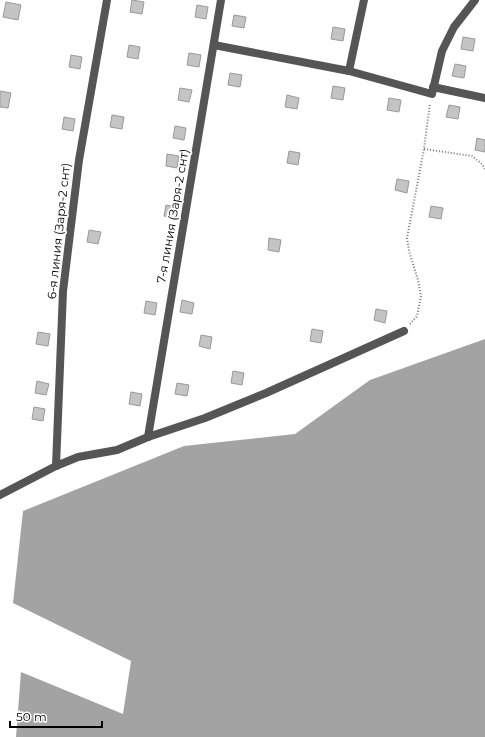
<svg xmlns="http://www.w3.org/2000/svg" width="485" height="737" font-family="Montserrat,sans-serif">
<rect width="100%" height="100%" fill="#fff"/>
<path fill="#a3a3a3" d="M485 339V737H16L21 672 123 714 131 661 13 603 23 511 184 446 295 434 370 380Z"/>
<g fill="#c4c4c4" stroke="#999">
<path d="M132 0 144 2 142 14 130 12Z"/>
<path d="M6 2 21 5 18 20 3 17Z"/>
<path d="M197 5 208 7 206 19 195 17Z"/>
<path d="M234 15 246 17 244 28 232 26Z"/>
<path d="M333 27 345 29 343 41 331 39Z"/>
<path d="M463 37 475 39 473 51 461 49Z"/>
<path d="M129 45 140 47 138 59 127 57Z"/>
<path d="M189 53 201 55 199 67 187 65Z"/>
<path d="M71 55 82 57 80 69 69 67Z"/>
<path d="M455 64 466 66 464 78 452 76Z"/>
<path d="M230 73 242 75 240 87 228 85Z"/>
<path d="M333 86 345 88 343 100 331 98Z"/>
<path d="M180 88 192 90 189 102 178 100Z"/>
<path d="M0 91 11 93 8 108 0 107Z"/>
<path d="M287 95 299 98 297 109 285 107Z"/>
<path d="M389 98 401 100 399 112 387 110Z"/>
<path d="M449 105 460 107 458 119 446 117Z"/>
<path d="M112 115 124 117 122 129 110 127Z"/>
<path d="M64 117 75 119 73 131 62 129Z"/>
<path d="M175 126 186 128 184 140 173 138Z"/>
<path d="M477 138 485 140V152L475 150Z"/>
<path d="M289 151 300 153 298 165 287 163Z"/>
<path d="M167 154 179 156 177 168 166 166Z"/>
<path d="M397 179 409 181 407 193 395 190Z"/>
<path d="M166 205 177 207 175 218 164 216Z"/>
<path d="M431 206 443 208 441 219 429 217Z"/>
<path d="M89 230 101 232 98 244 87 242Z"/>
<path d="M269 238 281 240 279 252 268 250Z"/>
<path d="M182 300 194 303 192 314 180 312Z"/>
<path d="M146 301 157 303 155 315 144 313Z"/>
<path d="M376 309 387 311 385 323 374 320Z"/>
<path d="M312 329 323 331 321 343 310 341Z"/>
<path d="M38 332 50 334 48 346 36 344Z"/>
<path d="M201 335 212 337 210 349 199 346Z"/>
<path d="M233 371 244 373 242 385 231 383Z"/>
<path d="M37 381 49 384 46 395 35 393Z"/>
<path d="M177 383 189 385 187 396 175 394Z"/>
<path d="M131 392 142 394 140 406 129 404Z"/>
<path d="M34 407 45 409 43 421 32 419Z"/>
</g>
<g fill="none" stroke-linecap="round" stroke-linejoin="round">
<g stroke="#777" stroke-width="2" stroke-dasharray="1 2" stroke-linecap="butt">
<path d="M424 149 472 156 482 164 485 169"/>
<path d="M410 324 417 316 421 296 418 280 409 251 407 238 424 149 430 103"/>
</g>
<g stroke="#555" stroke-width="8">
<path d="M214 45 349 71 432 94 442 51 454 27 465 13 475 0"/>
<path d="M349 71 364 0"/>
<path d="M433 87 485 98"/>
<path d="M148 437 221 0"/>
<path d="M56 466 63 291 79 160 107 0"/>
<path d="M0 495 56 466 78 457 117 450 148 437 205 418 266 393 404 331"/>
</g>
</g>
<g text-anchor="middle" stroke-width="3.5" stroke-linejoin="round" paint-order="stroke">
<g font-size="12" fill="#000" stroke="#fff">
<text transform="translate(173 216) rotate(-80)" y="4">7-я линия (Заря-2 снт)</text>
<text transform="translate(59 231) rotate(-84)" y="4">6-я линия (Заря-2 снт)</text>
</g>
</g>
<path d="M10 721v6h92v-6" fill="none" stroke="#000000" stroke-width="2"/>
<text x="16" y="721" font-size="12" fill="#000000" stroke="#ffffff" stroke-width="3" paint-order="stroke">50 m</text>
</svg>
